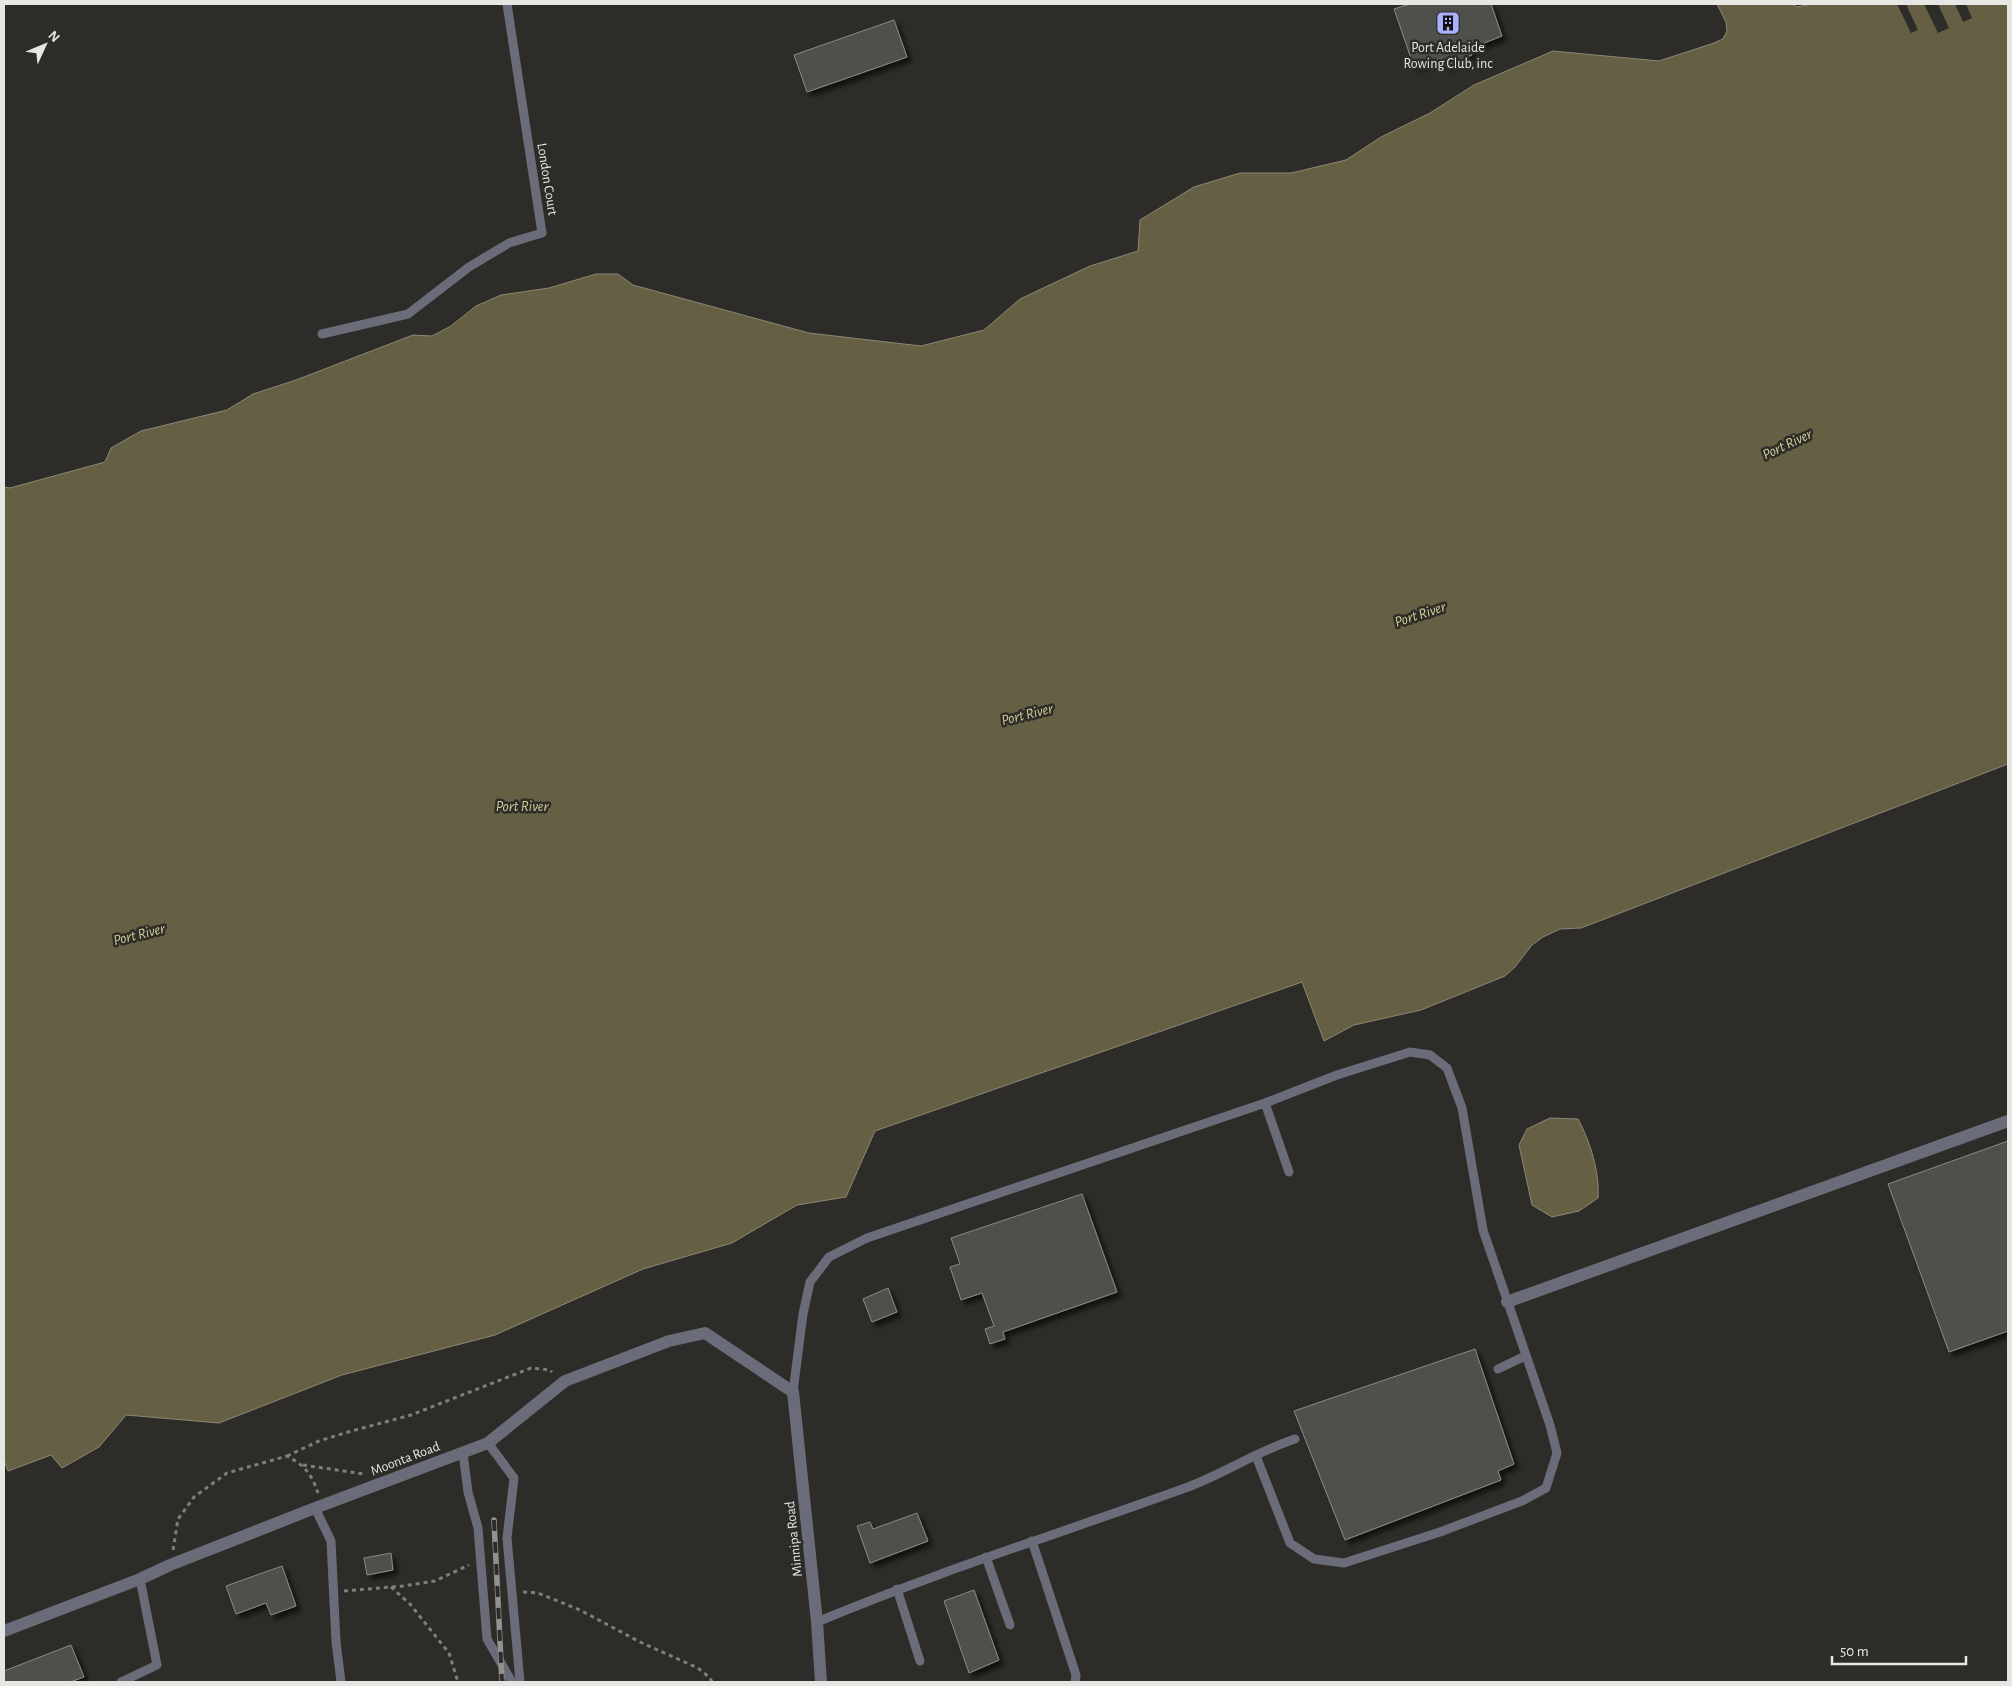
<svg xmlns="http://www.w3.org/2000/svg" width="2012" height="1686" font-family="'Alegreya Sans',sans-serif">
<defs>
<filter id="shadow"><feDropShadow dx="4.5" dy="4.5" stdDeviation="2.5" flood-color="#0009"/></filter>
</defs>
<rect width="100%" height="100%" fill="#2d2c29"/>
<g fill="#656044" stroke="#8c8874">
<path d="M1717 4H1793L1797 7 1812 4H2008V764L1581 928 1560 929 1543 937 1532 945 1515 967 1505 976 1421 1010 1354 1025 1324 1041 1302 982 875 1131 846 1197 797 1205 732 1243 643 1269 495 1335 342 1375 219 1423 126 1415 99 1447 62 1468 51 1455 8 1471 4 1460V487L10 488 105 462 111 448 141 431 227 410 253 394 296 380 413 335 432 336 451 326 476 306 501 295 549 288 596 274H618L633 285 809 333 921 346 984 330 1020 299 1090 266 1138 251 1140 220 1194 187 1240 173H1291L1346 160 1381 137 1430 113 1474 85 1553 51 1659 61 1714 43 1723 39 1727 31 1726 22Z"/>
<path d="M1550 1118 1578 1119C1590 1141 1600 1173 1598 1198L1579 1211 1552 1217 1532 1205 1519 1145 1527 1129Z"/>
</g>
<g fill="#2d2c29">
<path d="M1897 4H1906L1918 30 1911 33Z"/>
<path d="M1924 4H1938L1949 28 1938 33Z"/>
<path d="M1955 4H1966L1972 18 1963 22Z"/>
</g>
<g fill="#4f4f4b" stroke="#8a8a85" filter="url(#shadow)">
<path d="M1410 4H1491L1502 36 1469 49 1472 55 1445 66 1442 58 1414 67 1394 9Z"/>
<path d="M894 20 907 57 807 92 794 55Z"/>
<path d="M2008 1141V1331L1949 1352 1888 1184Z"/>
<path d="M1082 1194 1117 1292 1003 1332 1005 1339 990 1344 985 1329 994 1326 982 1293 961 1300 950 1267 960 1264 951 1238Z"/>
<path d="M888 1288 897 1312 872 1322 863 1299Z"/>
<path d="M1475 1349 1514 1464 1498 1471 1501 1480 1345 1540 1294 1411Z"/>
<path d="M917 1513 928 1541 870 1563 857 1526 870 1522 873 1529Z"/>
<path d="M391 1553 393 1570 367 1575 364 1558Z"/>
<path d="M282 1566 296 1606 271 1615 266 1603 236 1614 226 1586Z"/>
<path d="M974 1590 999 1660 969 1673 944 1601Z"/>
<path d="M71 1645 84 1677 70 1682H4V1671Z"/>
</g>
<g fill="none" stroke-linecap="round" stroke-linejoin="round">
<g stroke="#7e7e7b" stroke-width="3" stroke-dasharray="4 4" stroke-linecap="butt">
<path d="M287 1456 319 1441 348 1432 411 1415 531 1368 550 1370 552 1372"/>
<path d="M303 1465 364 1474"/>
<path d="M173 1550 178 1519 194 1497 227 1473 287 1456C305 1466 311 1473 318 1493"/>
<path d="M391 1587 410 1604 449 1653 458 1682"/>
<path d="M344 1591 403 1586 435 1581 469 1565"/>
<path d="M523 1592 538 1593 580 1610 640 1642 698 1668 710 1678 712 1682"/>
</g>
<g stroke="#6b6c79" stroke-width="9">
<path d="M322 334 408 314 469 267 509 243 542 233 507 4"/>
<path d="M1265 1103 1289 1172"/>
<path d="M1498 1369 1525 1356"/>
<path d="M793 1392 803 1314 810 1282 829 1257 867 1238 1265 1103 1337 1075 1410 1052 1430 1055 1447 1068 1462 1108 1483 1230 1550 1425 1557 1453 1546 1488 1522 1501 1440 1532 1344 1563 1314 1559 1290 1543 1256 1456"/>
<path d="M488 1443 514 1478 507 1538 520 1682"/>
<path d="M463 1453 468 1492 478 1528 487 1639 512 1682"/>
<path d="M315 1508 331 1541 336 1642 341 1682"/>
<path d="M1032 1541 1076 1675 1075 1682"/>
<path d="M986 1557 1010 1625"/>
<path d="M897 1589 920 1661"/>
<path d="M817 1622C939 1571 1064 1532 1188 1487 1225 1473 1258 1451 1295 1439"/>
<path d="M121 1682 157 1665 140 1579"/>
</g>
<g stroke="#6b6c79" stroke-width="12">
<path d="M1507 1302 2008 1121"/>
<path d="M4 1631 140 1579 170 1565 315 1508 488 1443 565 1381 669 1341 705 1333 793 1392 817 1622 821 1682"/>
</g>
<g stroke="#92928f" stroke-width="5.5">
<path id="rail" d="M494 1520 502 1682"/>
</g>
<use href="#rail" stroke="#2d2c29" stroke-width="4" stroke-dasharray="11" stroke-linecap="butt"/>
</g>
<defs>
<g id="building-square" transform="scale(1.25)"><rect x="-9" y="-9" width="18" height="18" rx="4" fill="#acaffb" stroke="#2d2c29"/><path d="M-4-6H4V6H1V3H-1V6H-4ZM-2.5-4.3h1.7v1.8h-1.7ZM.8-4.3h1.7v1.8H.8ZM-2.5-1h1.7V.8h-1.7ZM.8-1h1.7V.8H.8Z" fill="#111"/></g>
</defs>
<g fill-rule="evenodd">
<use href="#building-square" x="1448" y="23"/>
</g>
<g text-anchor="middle" stroke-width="5" stroke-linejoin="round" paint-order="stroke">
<g font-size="14" fill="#e6e6e3" stroke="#2d2c29">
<text x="1448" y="52">Port Adelaide<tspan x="1448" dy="16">Rowing Club, inc</tspan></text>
</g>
<g font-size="14" fill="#e6e6e3" stroke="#2d2c29">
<text transform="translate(548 179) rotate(81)" y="5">London Court</text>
<text transform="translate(405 1458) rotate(-21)" y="5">Moonta Road</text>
<text transform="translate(793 1539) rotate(-96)" y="5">Minnipa Road</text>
</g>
<g font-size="15" font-style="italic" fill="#d4cc95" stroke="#2d2c29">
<text transform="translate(1787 444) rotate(-25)" y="5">Port River</text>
<text transform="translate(1420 614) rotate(-18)" y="5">Port River</text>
<text transform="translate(1027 714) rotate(-14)" y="5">Port River</text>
<text x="522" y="811">Port River</text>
<text transform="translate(139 934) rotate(-14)" y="5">Port River</text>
</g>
</g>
<rect width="2012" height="1686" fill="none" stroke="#e6e6e3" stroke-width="10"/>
<g transform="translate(45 45) rotate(46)" stroke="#2d2c29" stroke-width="4" paint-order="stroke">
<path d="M0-4L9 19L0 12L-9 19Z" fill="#e6e6e3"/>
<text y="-8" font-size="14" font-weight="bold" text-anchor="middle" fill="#e6e6e3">N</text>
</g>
<path d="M1832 1656v8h134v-8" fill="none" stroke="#e6e6e3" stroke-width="2.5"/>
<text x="1840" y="1656" font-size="15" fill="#e6e6e3" stroke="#2d2c29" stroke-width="4" paint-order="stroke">50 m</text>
</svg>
